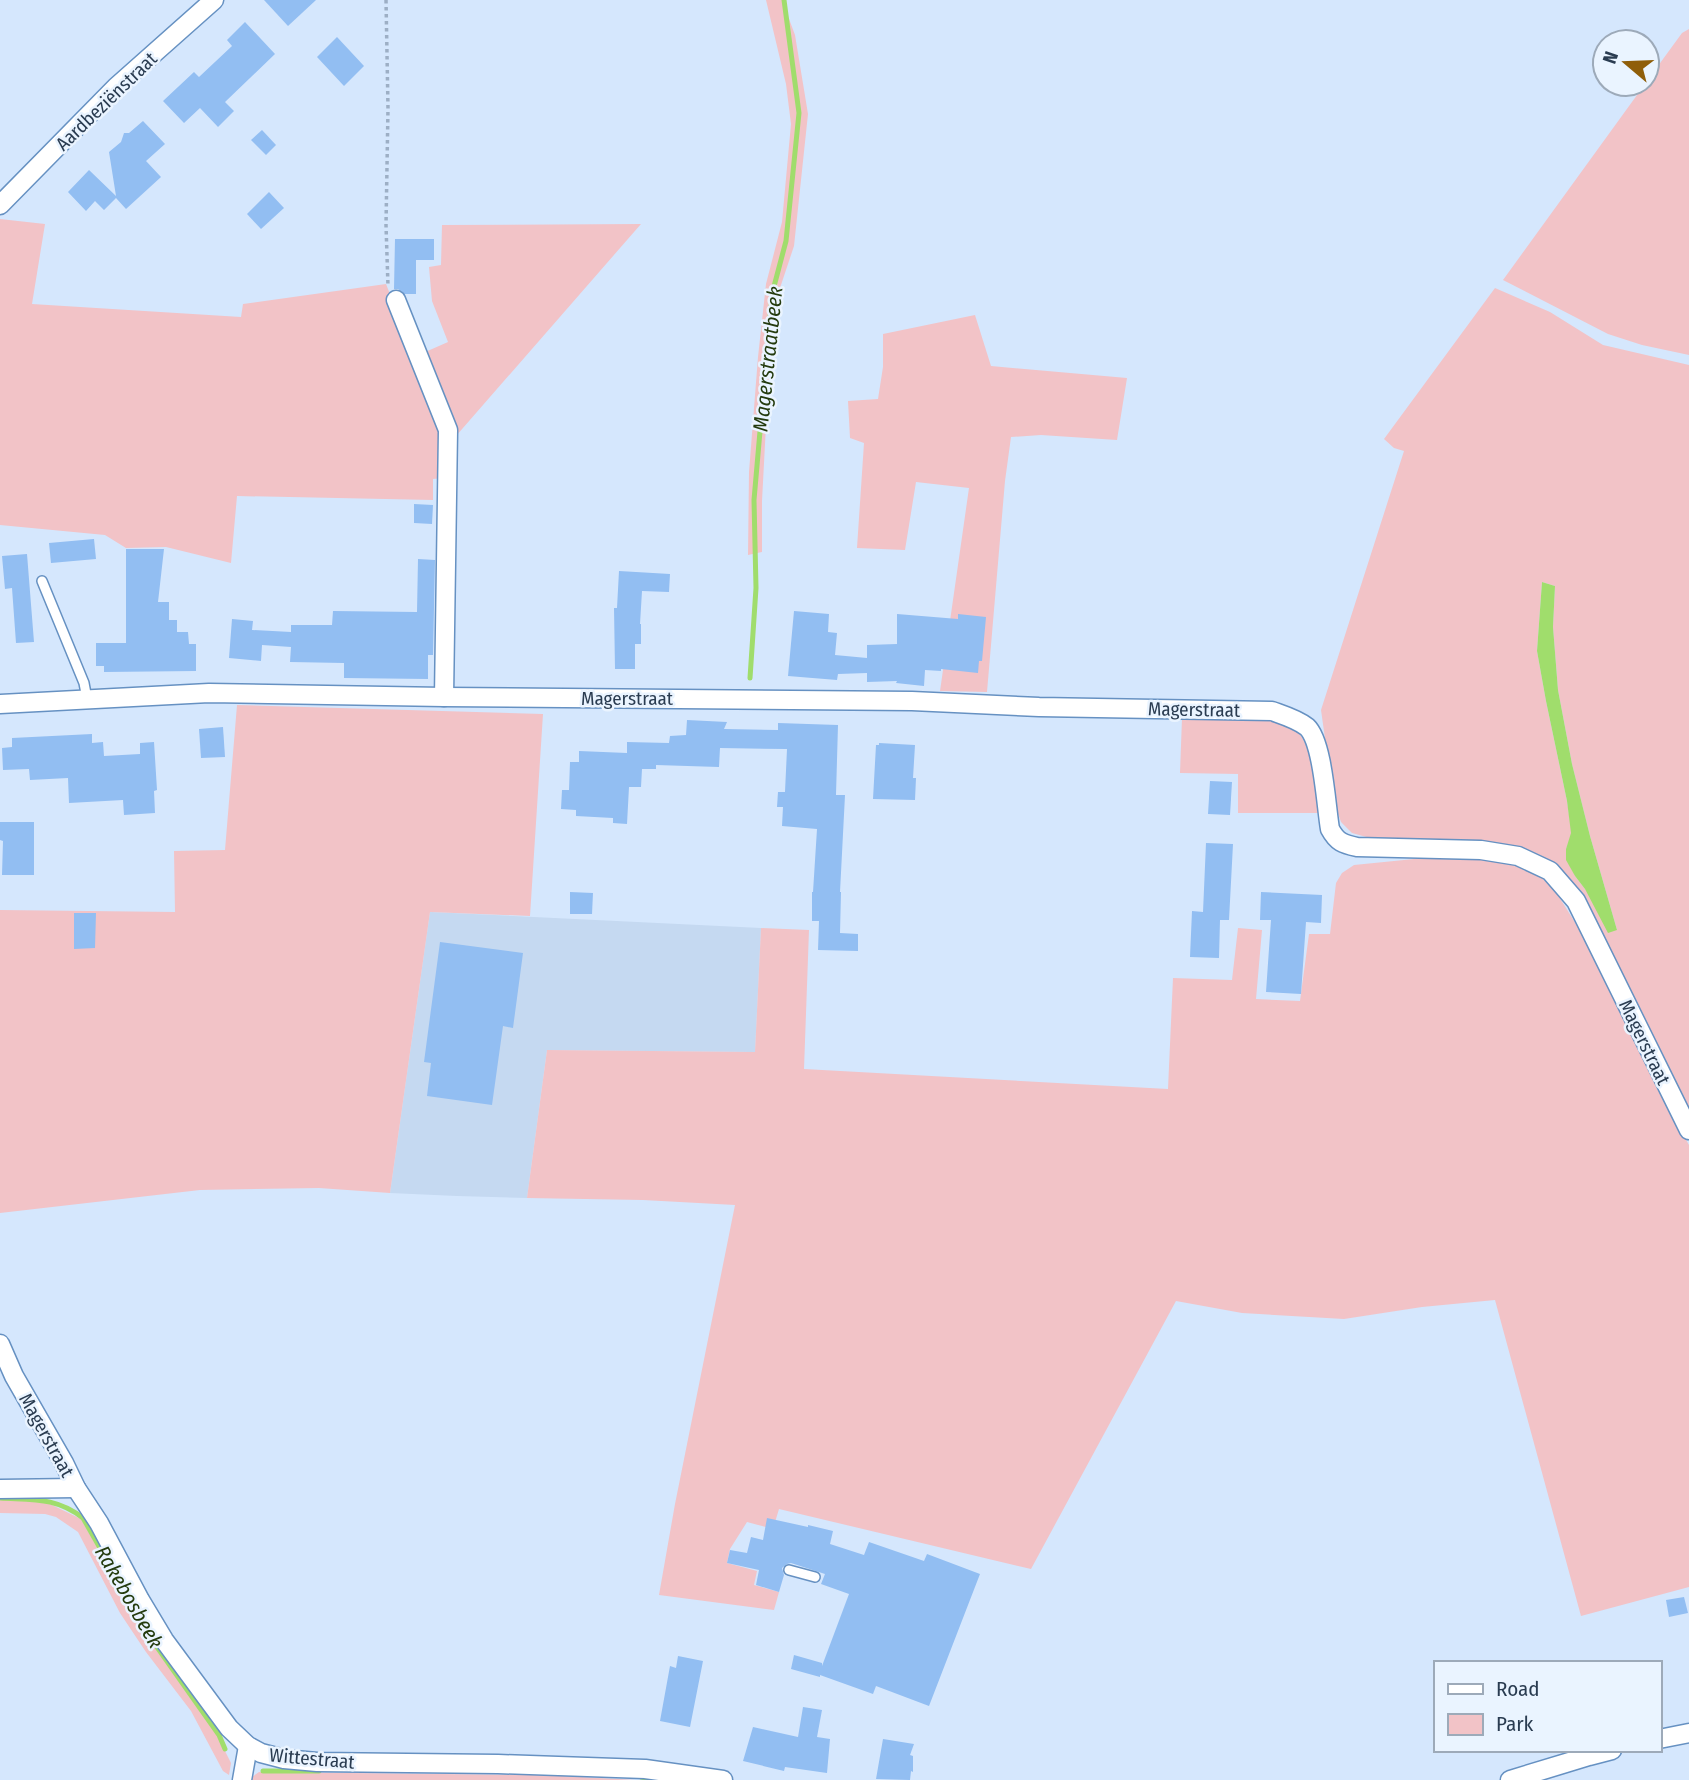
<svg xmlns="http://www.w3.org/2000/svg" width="1689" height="1780" font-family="'Fira Sans Condensed',sans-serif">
<rect width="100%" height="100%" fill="#d5e7fd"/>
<path fill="#c5d9f1" d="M430 912 761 928 755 1052 547 1050 527 1198 457 1196 390 1193Z"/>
<g fill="#f2c3c7" fill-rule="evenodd">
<path d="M766 0H782L795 35 808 114 794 246 779 291 766 425 762 501V552L748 555 749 472 758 357 766 284 782 222 791 124 786 84Z"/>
<path d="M1689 29V355L1642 345 1608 334 1503 280 1645 84H1647V81L1682 33Z"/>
<path d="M0 219 45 224 32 304 241 317 243 304 386 284 440 421 442 478 433 479V500L237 496 231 563 166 547 126 548 105 535 0 525Z"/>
<path d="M641 224 456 436 423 353 448 342 432 301 429 267 441 265 442 225Z"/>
<path d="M1495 288 1550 312 1603 345 1689 365V1119L1561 871 1529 851 1514 846 1453 840 1370 838 1352 833 1341 822 1334 802 1321 710 1404 451 1394 448 1384 439ZM1542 582 1555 586 1553 627 1558 690 1572 764 1590 836 1617 930 1575 876 1566 849 1572 834 1567 801 1546 701 1537 651Z"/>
<path d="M975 315 991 366 1127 378 1117 440 1041 435 1011 437 1005 481 987 692 940 691 969 488 916 482 905 550 857 548 864 443 850 438 848 401 878 399 883 367V334Z"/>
<path d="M237 705 543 714 530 916 430 912 390 1193 319 1188 200 1190 0 1213V910L175 912 174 851 225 850Z"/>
<path d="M1182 718C1207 719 1277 714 1295 729 1299 732 1303 739 1305 743 1316 763 1315 790 1318 813H1238V774L1180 773Z"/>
<path d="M1472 858 1505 862 1524 869 1540 876 1556 892 1586 940 1670 1112 1689 1145V1587L1581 1616 1495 1300 1422 1307 1344 1319 1242 1313 1176 1301 1031 1569 779 1509 773 1529 747 1522 730 1549 727 1563 757 1571 754 1585 779 1592 774 1610 659 1595 675 1504 735 1205 643 1200 527 1198 547 1050 755 1052 761 928 809 930 804 1069 1168 1089 1173 978 1232 980 1238 928 1262 930 1256 999 1300 1001 1309 934H1330L1336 883 1342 873 1354 865 1414 859Z"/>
<path d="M0 1499H26L48 1503 81 1519 149 1640 217 1735 231 1763 229 1775 223 1771 191 1711 146 1652 120 1613 78 1532 56 1517 45 1514 0 1513Z"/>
<path d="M259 1772 544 1775 636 1780H251L252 1777Z"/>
</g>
<path fill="#a0dd6c" d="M1542 582 1555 586 1553 627 1558 690 1572 764 1590 836 1617 930 1608 933 1585 889 1575 876 1566 860V849L1571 833 1567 801 1546 701 1537 651Z"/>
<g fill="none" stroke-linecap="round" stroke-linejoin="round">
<g stroke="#a0dd6c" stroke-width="5">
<path d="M750 678 756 588 754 500 772 294 786 241 799 113 784 0"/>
<path d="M0 1498C33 1500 56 1497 83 1518L152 1640 219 1735 225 1749"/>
<path d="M263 1771H319"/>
<path d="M641 1777 655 1780"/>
</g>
</g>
<g fill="#92bef2">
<path d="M264 0H316L288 26Z"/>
<path d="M245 22 275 54 225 102 234 111 218 127 200 108 184 123 163 101 194 72 199 77 232 46 227 40Z"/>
<path d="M337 37 364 66 344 86 317 57Z"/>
<path d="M143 121 165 144 146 161 161 177 126 209 116 198 104 210 95 201 86 211 68 192 89 170 116 196 109 152 121 142 124 133H129Z"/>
<path d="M262 130 276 145 266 155 251 140Z"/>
<path d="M269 192 284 208 261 229 247 214Z"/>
<path d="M395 239H434V260H416V294H405L398 289H394Z"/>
<path d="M414 504 433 505 432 524 414 523Z"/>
<path d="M94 539 96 559 51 563 49 543Z"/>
<path d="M126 549H164L158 602H169V620H177V632H188L189 644H196V671L104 672V666H96V643H126Z"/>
<path d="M27 554 34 642 16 643 12 588 5 589 2 556Z"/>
<path d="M418 559 435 560 433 655H428V679L344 678V663L290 662 291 647 262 645 261 661 229 658 232 619 253 621 252 630 291 632V625H332L333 611 417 612Z"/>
<path d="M619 571 670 574 669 592 642 591 640 624H641V644H635V669H615L614 608H617Z"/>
<path d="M794 611 829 614 828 632 837 633 835 655 867 658V645L897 644V614L958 619V614L986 617 982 661H979L978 673 941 669V671L925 670 924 686 896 683 897 681 867 682V673L838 674 837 680 788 676Z"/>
<path d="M687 720 727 722 724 729 778 730V723L838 725 836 795H845L840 892H841L840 933 858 934V951L818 950 819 921H812V892H813L817 829 782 826 783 807H777L778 792H785L787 749 720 748 719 767 656 765V769H642L641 787H629L627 824 613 823V818L576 816V810L561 809 562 790H569L570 762H579V751L627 753V742L669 743 670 736 686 735Z"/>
<path d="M223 727 225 757 201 758 199 729Z"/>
<path d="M92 734V743L103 742 104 756 140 754V743L154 742 157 790 154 791 155 813 124 815 123 800 69 803 68 778 30 780 29 769 3 770 2 748 12 747V738Z"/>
<path d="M879 743 915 745 913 778H916L915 800 873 799 876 745H879Z"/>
<path d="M1210 781 1232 782 1230 815 1208 814Z"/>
<path d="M0 822H34V875H2L3 841 0 840Z"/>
<path d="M1206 843 1233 844 1229 920H1220L1219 958 1190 957 1192 911 1203 912Z"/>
<path d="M570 892 593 893 592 914H570Z"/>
<path d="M1261 892 1322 895 1321 923 1306 922 1301 994 1266 992 1271 920H1260Z"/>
<path d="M74 913H96L95 948 74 949Z"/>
<path d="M440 942 523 953 513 1028 503 1026 492 1105 427 1096 431 1063 424 1062Z"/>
<path d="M767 1518 808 1527V1525L833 1531 830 1544 864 1555 869 1542 924 1561 927 1554 980 1574 929 1706 876 1686 873 1694 820 1675V1677L791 1669 794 1655 822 1663V1666L849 1594 821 1584 825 1574 791 1563 787 1564 782 1568 784 1575 779 1592 756 1585 759 1570 727 1563 730 1550 747 1553 751 1537 763 1540Z"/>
<path d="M1684 1597 1688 1613 1669 1617 1666 1600Z"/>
<path d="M678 1656 703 1661 690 1727 660 1721 670 1666 676 1668Z"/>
<path d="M803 1707 822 1710 817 1737 830 1739 827 1773 785 1767 784 1771 743 1761 753 1727 798 1737Z"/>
<path d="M883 1739 914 1744 910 1755 913 1756V1772L911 1771 910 1780 876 1779Z"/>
</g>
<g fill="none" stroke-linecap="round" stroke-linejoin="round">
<g stroke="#6691c2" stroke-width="12">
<g id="lane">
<path d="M42 581 84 683 87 699"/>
<path d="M789 1570 815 1577"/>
</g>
</g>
<g stroke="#6691c2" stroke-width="21">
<g id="street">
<path d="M0 205 116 87 214 0"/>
<path d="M396 300 448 430 444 697"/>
<path d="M0 704 209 693 444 697 912 701 1039 707 1272 711C1283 715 1297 719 1307 727 1323 742 1326 806 1330 829 1337 842 1343 844 1357 847L1481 850 1518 856 1550 871 1576 901 1689 1130"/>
<path d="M0 1344 14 1376 64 1463 76 1488 99 1523 140 1600 164 1640 229 1728 248 1746 261 1753 284 1759 317 1762 498 1764 645 1769 723 1780"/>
<path d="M0 1489 76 1488"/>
<path d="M1659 1739 1689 1733"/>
<path d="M242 1780 248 1746"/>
<path d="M1510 1780 1589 1756 1612 1750"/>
</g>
</g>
<path stroke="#9dafc5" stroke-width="3.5" stroke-dasharray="3.5 3.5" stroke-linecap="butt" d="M386 0 388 108 386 225 388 286"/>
<use href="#lane" stroke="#fff" stroke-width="9"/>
<use href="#street" stroke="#fff" stroke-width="18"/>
</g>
<g text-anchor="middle" stroke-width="5" stroke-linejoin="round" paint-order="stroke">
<g font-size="19" fill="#2a3c51" stroke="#eaf4ff">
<text transform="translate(106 101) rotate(-44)" y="7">Aardbeziënstraat</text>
<text x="627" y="705">Magerstraat</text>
<text transform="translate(1194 709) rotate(1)" y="7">Magerstraat</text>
<text transform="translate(1645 1042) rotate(64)" y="7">Magerstraat</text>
<text transform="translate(47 1435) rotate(61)" y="7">Magerstraat</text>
<text transform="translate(312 1758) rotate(5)" y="7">Wittestraat</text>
</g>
<g font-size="21" font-style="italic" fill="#243b0e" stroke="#eaf4ff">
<text transform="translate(768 359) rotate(-84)" y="7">Magerstraatbeek</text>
<text transform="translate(129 1597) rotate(60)" y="7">Rakebosbeek</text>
</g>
</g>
<rect x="1434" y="1661" width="228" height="91" fill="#eaf4ff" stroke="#9daab9" stroke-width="2"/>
<rect x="1448" y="1684" width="35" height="10" fill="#ffffff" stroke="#9daab9" stroke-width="2"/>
<text x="1496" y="1696" font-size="21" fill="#2a3c51">Road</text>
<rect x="1448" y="1714" width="35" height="21" fill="#f2c3c7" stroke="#9daab9" stroke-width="2"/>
<text x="1496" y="1731" font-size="21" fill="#2a3c51">Park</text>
<g transform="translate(1626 63) rotate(289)"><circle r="33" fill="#eaf4ff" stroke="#9daab9" stroke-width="2"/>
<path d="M0-5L12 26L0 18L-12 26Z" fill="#8f5e0a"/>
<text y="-10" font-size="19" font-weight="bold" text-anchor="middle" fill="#2a3c51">N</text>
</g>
</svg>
